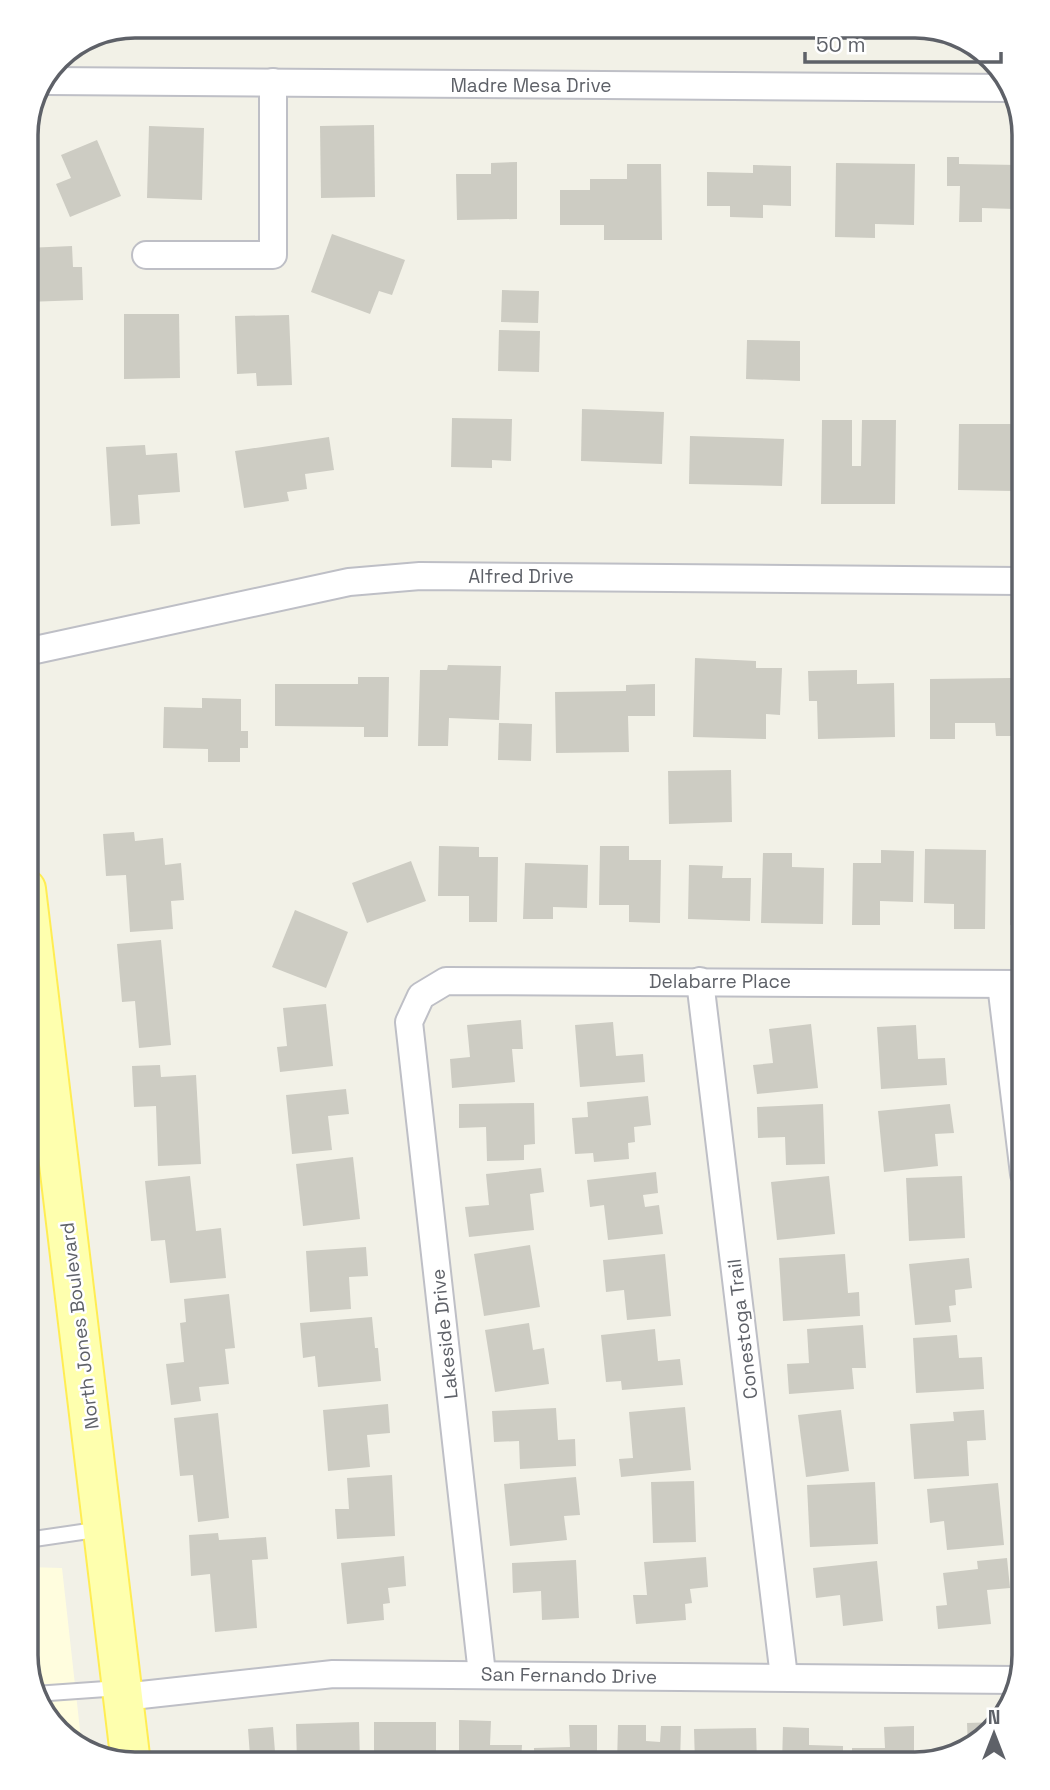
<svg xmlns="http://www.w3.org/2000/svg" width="1050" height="1790" font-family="'Space Grotesk',sans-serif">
<rect width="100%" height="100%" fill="#f2f1e7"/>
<path fill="#fffdde" d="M26 1567 62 1568 82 1748 75 1745 37 1702 26 1654Z"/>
<g fill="#cdccc3">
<path d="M374 125 375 197 321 198 320 126Z"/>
<path d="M149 126 204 128 202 200 147 198Z"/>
<path d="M97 140 121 196 70 217 56 184 71 178 61 155Z"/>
<path d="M947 157H959V164L1024 165V225H1015V209L982 208V222H959L960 186H947Z"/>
<path d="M517 162V219L457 220 456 174H491V163Z"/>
<path d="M836 163 915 164 914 225 875 224V238L835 237Z"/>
<path d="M627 164H661L662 240H604V225H560V190H590V179H627Z"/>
<path d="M753 165 791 166V206L763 205V218L730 217V206H707V172L753 173Z"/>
<path d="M332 234 405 260 392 295 379 291 370 314 311 292Z"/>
<path d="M72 246 73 267H82L83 300 26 302V248Z"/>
<path d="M502 290 539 291 538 323 501 322Z"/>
<path d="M124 314H179L180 378 124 379Z"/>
<path d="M289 315 292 385 257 386 256 373 237 374 235 316Z"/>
<path d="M499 330 540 331 539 372 498 371Z"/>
<path d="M747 340 800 341V381L746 379Z"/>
<path d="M582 409 664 412 662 464 581 461Z"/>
<path d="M452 418 512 419 511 461 492 460V468L451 467Z"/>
<path d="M822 420H852V466H861L862 420H896L895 504H821Z"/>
<path d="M959 424H1013L1012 437H1024V467H1013V491L958 490Z"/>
<path d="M690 436 784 439 782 486 689 484Z"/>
<path d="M329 437 334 470 305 474 307 489 287 492 289 501 244 508 235 451Z"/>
<path d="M145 445 146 455 177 453 180 492 138 495 140 524 111 526 106 447Z"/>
<path d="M695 658 756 661V668H782L780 715 766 714V739L693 737Z"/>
<path d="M448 665 501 666 499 720 449 718 448 746H418L420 670H447Z"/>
<path d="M1011 668H1024V736H996L995 723H955V739H930V679L1011 678Z"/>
<path d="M857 670V684L894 683 895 737 818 739 817 701H809L808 671Z"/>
<path d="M358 677H389L388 737H364V727L275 726V684H358Z"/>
<path d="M655 684V716H628L629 752 556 753 555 692 626 691V685Z"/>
<path d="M202 698 241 699V731H248V748H240V762H208V749L163 748 164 707 202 708Z"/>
<path d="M499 723 532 724 531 761 498 760Z"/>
<path d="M731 770 732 822 669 824 668 771Z"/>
<path d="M134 832 135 841 163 838 165 865 181 863 184 900 171 901 173 929 130 932 126 875 106 876 103 834Z"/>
<path d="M439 846 479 847V857H498L497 922H469V896H438Z"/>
<path d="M600 846H629V860H661L660 923 629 922V905H599Z"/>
<path d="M925 849 986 850 985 929H954V904L924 903Z"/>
<path d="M881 850 914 851 913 902 880 901V925H852L853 863H881Z"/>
<path d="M763 853H792V867L824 868 823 924 761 923Z"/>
<path d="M411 861 426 901 367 923 352 883Z"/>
<path d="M525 863 588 865 587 908 553 907V919H523Z"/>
<path d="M689 865 723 866 722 878H751L750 921 688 919Z"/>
<path d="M1011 870H1024V926L1010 925Z"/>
<path d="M295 910 348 932 326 988 272 967Z"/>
<path d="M161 940 171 1045 139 1048 135 1001 122 1002 117 944Z"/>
<path d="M326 1004 333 1066 280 1072 277 1047 287 1046 283 1008Z"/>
<path d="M521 1020 523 1049H512L515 1082 452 1088 450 1059 470 1057 467 1025Z"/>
<path d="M613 1022 616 1056 643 1054 645 1082 580 1087 575 1025Z"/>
<path d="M811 1024 818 1088 757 1094 753 1065 773 1063 769 1029Z"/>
<path d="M916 1025 918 1059 945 1058 947 1085 881 1089 877 1027Z"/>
<path d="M160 1065 161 1077 196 1075 201 1164 158 1166 156 1106 134 1107 132 1066Z"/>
<path d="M346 1089 349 1114 328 1116 332 1150 292 1154 286 1095Z"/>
<path d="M648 1096 651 1125 634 1127 635 1142 628 1143 629 1159 594 1162 593 1153 575 1154 572 1118 588 1117 587 1102Z"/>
<path d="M534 1103 535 1144 524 1145V1160L487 1161 486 1127 459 1128V1104Z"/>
<path d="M823 1104 825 1164 786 1165 785 1137 758 1138 757 1107Z"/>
<path d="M950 1104 954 1133 935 1134 938 1166 884 1172 878 1111Z"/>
<path d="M353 1157 360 1219 303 1226 296 1164Z"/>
<path d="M541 1168 544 1192 530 1194 534 1230 469 1237 465 1207 489 1205 486 1174Z"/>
<path d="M656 1172 658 1193 643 1195 645 1207 659 1205 663 1234 608 1240 604 1205 590 1207 587 1180Z"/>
<path d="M190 1176 196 1231 221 1228 226 1278 170 1283 165 1240 151 1241 145 1181Z"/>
<path d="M829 1176 835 1234 777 1240 771 1182Z"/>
<path d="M962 1176 965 1238 909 1241 906 1178Z"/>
<path d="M530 1245 540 1307 484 1316 474 1254Z"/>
<path d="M366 1247 368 1276 349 1277 351 1309 310 1312 306 1251Z"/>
<path d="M665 1254 671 1316 627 1320 624 1290 606 1292 603 1260Z"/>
<path d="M845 1254 848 1293 859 1292 860 1316 783 1321 779 1258Z"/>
<path d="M969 1258 972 1288 955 1290 956 1305 949 1306 951 1322 915 1325 909 1264Z"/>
<path d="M229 1294 235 1348 225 1349 229 1384 199 1387 201 1401 171 1405 166 1364 184 1362 180 1323 186 1322 184 1299Z"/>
<path d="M372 1317 375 1348H378L381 1381 318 1387 315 1356 303 1358 300 1323Z"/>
<path d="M529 1323 533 1350 544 1348 549 1384 495 1392 485 1330Z"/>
<path d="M863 1325 866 1368H852L854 1389 789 1394 787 1364 809 1363 807 1329Z"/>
<path d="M655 1329 658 1361 680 1359 683 1385 622 1390 621 1381 606 1382 601 1335Z"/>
<path d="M957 1335 959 1358 982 1357 984 1389 916 1393 913 1338Z"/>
<path d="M388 1404 390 1433 367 1435 370 1467 328 1471 323 1410Z"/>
<path d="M685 1407 691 1470 621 1477 619 1459 633 1458 629 1412Z"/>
<path d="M556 1408 558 1440 575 1439 576 1466 520 1469 519 1441 494 1442 492 1411Z"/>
<path d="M841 1410 849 1471 806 1477 798 1415Z"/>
<path d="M984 1410 986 1440 967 1441 969 1476 914 1479 910 1424 954 1421 953 1412Z"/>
<path d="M218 1413 229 1518 198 1522 193 1475 180 1476 174 1418Z"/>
<path d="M392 1475 395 1536 337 1539 335 1509H349L347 1478Z"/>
<path d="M576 1477 580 1515 564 1516 567 1540 510 1546 504 1484Z"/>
<path d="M694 1481 696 1542 653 1543 651 1482Z"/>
<path d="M875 1482 878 1544 810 1547 807 1485Z"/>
<path d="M998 1483 1004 1545 947 1550 944 1521 930 1523 927 1489Z"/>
<path d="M218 1533 219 1540 266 1537 268 1559 252 1560 257 1628 215 1632 210 1574 191 1576 189 1535Z"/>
<path d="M404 1556 406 1586 388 1588 390 1603 383 1604 384 1620 347 1624 341 1563Z"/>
<path d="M706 1557 708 1587 690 1589 692 1603 685 1604 686 1620 636 1624 633 1595H647L644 1562Z"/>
<path d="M1007 1558 1010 1588 987 1590 991 1624 938 1629 936 1606 947 1605 943 1573 978 1569 977 1561Z"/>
<path d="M576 1560 579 1618 542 1620 541 1591 513 1593 512 1563Z"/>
<path d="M877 1561 883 1621 843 1626 840 1595 816 1598 813 1568Z"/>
<path d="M459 1720 491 1721 490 1745H522L521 1764H459Z"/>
<path d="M359 1722 360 1764H297L296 1724Z"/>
<rect x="374" y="1722" width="62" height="42"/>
<path d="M998 1722 968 1748 967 1723Z"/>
<path d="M569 1725H597V1757H590V1764H534V1748L570 1747Z"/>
<path d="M618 1725H646V1741L660 1742 661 1726H681L680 1764H617Z"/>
<path d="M914 1726V1764H852V1748H885L884 1727Z"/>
<path d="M273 1727 276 1764H216V1759L250 1756 248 1729Z"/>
<path d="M783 1727 809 1728V1745L843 1746V1764H782Z"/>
<path d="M756 1728 757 1764H695L694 1729Z"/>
</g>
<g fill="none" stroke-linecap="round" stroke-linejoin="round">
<g stroke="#bebfc6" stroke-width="18">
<g id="lane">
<path d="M26 1538 34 1539 102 1529"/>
<path d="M35 1694 120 1688"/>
</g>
</g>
<g stroke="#bebfc6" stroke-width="30">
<g id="street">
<path d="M48 81 1013 88"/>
<path d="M146 255H273V82"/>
<path d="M26 652 349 582 420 576 1024 581"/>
<path d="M700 981 784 1677"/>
<path d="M1001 984 1024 1174"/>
<path d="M482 1674 409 1022 421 996 446 981 1024 984"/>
<path d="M123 1697 333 1674 1016 1680"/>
</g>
</g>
<g stroke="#ffed53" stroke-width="42">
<path id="primary" d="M26 889 131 1764"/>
</g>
<use href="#lane" stroke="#fff" stroke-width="14"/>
<use href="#street" stroke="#fff" stroke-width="26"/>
<use href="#primary" stroke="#feffae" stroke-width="38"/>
</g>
<g text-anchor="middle" stroke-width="5" stroke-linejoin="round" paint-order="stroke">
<g font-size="19" fill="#5e6168" stroke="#fff">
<text x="531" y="92">Madre Mesa Drive</text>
<text x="521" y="583">Alfred Drive</text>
<text x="720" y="988">Delabarre Place</text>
<text transform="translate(79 1326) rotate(-97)" y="7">North Jones Boulevard</text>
<text transform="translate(742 1329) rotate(-97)" y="7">Conestoga Trail</text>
<text transform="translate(444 1334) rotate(-96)" y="7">Lakeside Drive</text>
<text transform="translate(569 1675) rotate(1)" y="7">San Fernando Drive</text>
</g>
</g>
<path d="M0 0H1050V1790H0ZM135 38H915A97 97 0 0 1 1012 135V1655A97 97 0 0 1 915 1752H135A97 97 0 0 1 38 1655V135A97 97 0 0 1 135 38Z" fill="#fff" fill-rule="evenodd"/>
<path fill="none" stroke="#5e6168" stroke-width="3.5" d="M135 38H915A97 97 0 0 1 1012 135V1655A97 97 0 0 1 915 1752H135A97 97 0 0 1 38 1655V135A97 97 0 0 1 135 38Z"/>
<g transform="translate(994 1734)" stroke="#ffffff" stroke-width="5" paint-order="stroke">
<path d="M0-5L12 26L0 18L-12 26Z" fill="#5e6168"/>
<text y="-10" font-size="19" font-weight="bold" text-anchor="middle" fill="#5e6168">N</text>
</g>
<path d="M805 52v10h196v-10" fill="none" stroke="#5e6168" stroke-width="3.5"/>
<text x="816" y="52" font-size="21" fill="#5e6168" stroke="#ffffff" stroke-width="5" paint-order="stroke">50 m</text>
</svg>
